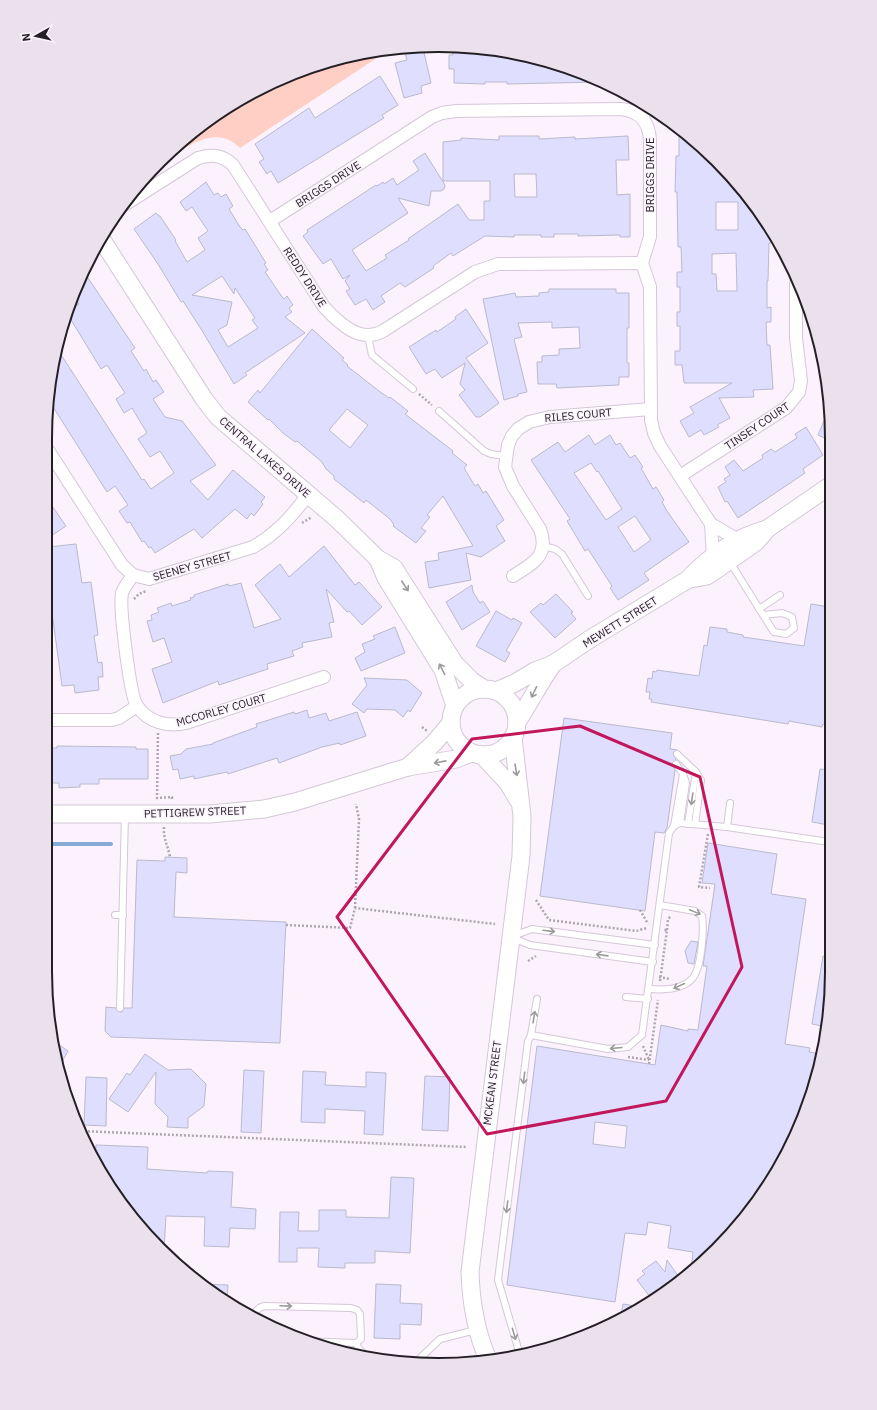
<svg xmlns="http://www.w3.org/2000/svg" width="877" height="1410" font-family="'IBM Plex Sans',sans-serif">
<rect width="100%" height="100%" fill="#fbf2fd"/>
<path fill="#ffcec5" d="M387 48H392L240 148C213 121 180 152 156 168L179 143 242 98 312 66Z"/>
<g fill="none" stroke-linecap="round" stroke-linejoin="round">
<path stroke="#86abd4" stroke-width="4" d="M48 844H111"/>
</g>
<g fill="#dfdeff" stroke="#bab9cd" fill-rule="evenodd">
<path d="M453 46H464L540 58 600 82 507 84V82H485V84L454 83V69H449V55H453Z"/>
<path d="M423 48 431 83 421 86 422 93 404 98 395 63 407 60 405 53Z"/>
<path d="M380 76 398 105 382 115 384 118 278 183 271 171 267 174 259 162 264 159 255 144 309 108 315 118Z"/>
<path d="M679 127 734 179 771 230V243H769L768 281H767V308L771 307V322H766L767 345H770L773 389 753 390 754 397 719 398 730 418 717 425 719 427 704 435 701 430 689 437 680 421 694 413 690 407 732 383H684L682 365H675V351H680V326H677V312H680V287H677V272H682L681 247H678L677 192H675L676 156H679ZM716 202H738V230H716ZM736 253 737 291H717L716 274H712V254Z"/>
<path d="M499 136H539V139L575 137V139L628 136 629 160H616L617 195 630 194V237H620V235L578 236V234H554V237H541V235H514V237L485 236 453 256 451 253 433 266 434 268 405 287 400 283 381 296 385 302 373 310 366 299 355 305 346 291 350 289 345 281 350 275 343 279 331 259 323 264 303 236 308 232 307 230 376 185 377 186 383 182 384 184 393 178 397 185 419 170 413 161 425 153 445 185 444 189 441 191H431L429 206 398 198 408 213 352 250 366 271 387 258 385 255 409 240 408 239 458 204 469 220H484V201H490V181H443V142L461 140V138L499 140ZM514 174H536L537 197H515Z"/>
<path d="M206 182 214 195 218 193 221 197 226 194 233 206 229 209 240 227 243 230 245 229 266 263 264 264 268 270 265 272 280 294 284 299 287 296 293 305 289 308 292 312 285 317 305 333 245 373 247 375 234 384 201 329 183 301 181 302 158 264 134 229 156 213 159 216H160L176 240 175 241 187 262 205 250 198 238 208 231 192 207 186 211 180 202ZM222 276 234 294 235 288 255 318 252 320 258 328 228 347 218 330 227 325 232 302 192 295Z"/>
<path d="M84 272 135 348 131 351 144 371 146 369 153 382 156 380 164 392 153 399 165 417 182 421 216 465 190 481 208 500 233 470 265 497 261 502 263 504 254 516 251 513 247 519 235 509 202 538 194 529 155 553 151 547 149 548 144 541 142 542 130 522 127 523 119 511 128 505 115 486 107 492 48 399V387L58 350 142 480 144 479 151 489 174 473 160 451 150 457 138 439 147 433 132 408 124 413 116 399 125 393 107 365 101 369 68 315 69 310 79 304 73 295Z"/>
<path d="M549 289H616V293H629V328H627V363H629V377H619V385L557 388 556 384H538L537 362H542V356L559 355V349L580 348 579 327 552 328V322L518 323 522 337 514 339 527 392 518 394V396L504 400 483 299 515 293 516 297 539 296V293L549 292Z"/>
<path d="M466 309 488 343 466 358 499 403 480 417H476L459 395 465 390 460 384 465 363 442 378 435 369 426 374 409 347 436 330 437 332 456 319 455 317Z"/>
<path d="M312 329 344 358 342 360 348 365 347 366 379 391 389 398 390 397 408 411 405 414 453 451 452 453 467 465 464 468 475 486 478 484 483 493 486 491 504 520 496 526 505 541 481 557 466 553 471 580 429 588 425 562 439 560 438 553 473 546 443 496 427 515 430 517 421 528 426 531 416 543 393 526 394 525 390 519 366 500 364 503 334 479V476L326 469 322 462 297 441 295 442 283 433 269 419 268 420 248 402 258 390 260 393ZM347 409 368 425 350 448 329 430Z"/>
<path d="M830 407 831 413V441L818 435Z"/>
<path d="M806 427 823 455 803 469 805 473 738 518 727 501 725 502 718 487 726 482 724 479 730 475 725 467 734 460 743 471 763 458 762 455 771 449 775 452 797 438 795 434Z"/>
<path d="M589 435 595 445 610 435 616 445 620 443 630 458 635 455 643 467 641 468 653 489 656 487 664 500 662 502 667 511 689 542 644 573 649 580 618 600 610 588 612 586 588 549 585 551 567 521 570 519 531 460 558 442 565 452ZM591 463 597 472 598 471 622 509 606 520 574 473ZM635 516 651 540 634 552 618 527Z"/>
<path d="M48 500 66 526 48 538Z"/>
<path d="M76 544 82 583 91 582 98 635 94 636 98 663 102 662 103 677H98L99 690 75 693 74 685 62 686 48 583V547Z"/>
<path d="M324 546 355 585 359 582 382 607 362 625 349 611 347 612 326 589 334 622 329 623 332 637 302 643 303 647 292 651 294 656 267 664 268 669 219 685 218 681 163 703 152 669 172 662 164 638 153 642 147 621 152 620 151 615 159 612 157 608 171 603 172 606 191 600 190 598 194 597V595L228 584 229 586 241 583 254 628 281 619 255 585 280 564 289 577Z"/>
<path d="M472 585 473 592 480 603 483 601 490 612 462 630 446 602Z"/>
<path d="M556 594 573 612 571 613 576 619 555 638 530 612 541 603 543 605Z"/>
<path d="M811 604 830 607V725L823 724 822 727 789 721 788 724 651 702 652 699H649L650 692H646L648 678 652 679 653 671 656 672 657 670 699 676 704 645 707 646 710 627 727 629V632L743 635V637L804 646Z"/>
<path d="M496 611 512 620 513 618 522 623 506 651 510 653 505 662 476 646Z"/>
<path d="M395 627 405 653 361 671 355 658 365 652 362 644 375 639 373 636Z"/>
<path d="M364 678 407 680 422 693 410 712 408 710 403 717 395 710 367 709 364 713 352 704 367 685Z"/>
<path d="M307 710 309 718 326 713 329 721 357 712 366 736 340 745V743L322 747 279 763 277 758 228 774 227 772 194 779V776L180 779 178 769 173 770 170 756 181 754 186 749 213 744V743L257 727 256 724 294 712 295 714Z"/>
<path d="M564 718 672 733 670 749 677 750 673 753 676 759 672 764 675 770 667 828 664 833 655 832 645 911 540 896Z"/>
<path d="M57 746 136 747V749H148V779H99V784H80V787L59 788V783H48V748H57Z"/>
<path d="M820 769 830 770 829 825 812 822Z"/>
<path d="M708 843 777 854 771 894 806 899 785 1044 810 1048 809 1052 820 1054 802 1122 752 1208 745 1207 744 1218 691 1271 693 1252 668 1248 671 1226 648 1222 646 1235 625 1233 615 1302 507 1285 537 1046 655 1065 661 1025 688 1031V1029L698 1030 707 966H703L715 884 702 883ZM595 1122 627 1126 625 1148 593 1144Z"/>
<path d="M165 857 187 858V873L176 872 174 917 286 922 280 1043 111 1037 105 1031 106 1007 116 1008 120 1012H122L124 1008H132L137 860 165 861Z"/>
<path d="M691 941 698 942 694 964 688 963 685 951Z"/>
<path d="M823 956 829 957 827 1027 812 1024Z"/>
<path d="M52 1040 68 1051 59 1067 57 1059Z"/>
<path d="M145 1054 168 1070 191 1069 206 1084 204 1106 188 1118V1128L167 1127 168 1117 155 1104 156 1072 128 1112 109 1099 127 1073 130 1075Z"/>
<path d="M244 1070 264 1071 261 1133 241 1132Z"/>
<path d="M303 1071 326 1072 325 1085 366 1087V1072L386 1073 383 1135 364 1134 365 1111 325 1109V1123L301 1122Z"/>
<path d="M425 1076 450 1077 448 1131 422 1130Z"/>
<path d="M86 1077 107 1078 106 1126 84 1125Z"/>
<path d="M96 1145 148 1147 147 1169 207 1173 208 1171 233 1172 231 1207 256 1209 255 1229 230 1228 229 1247 204 1246 205 1217 166 1216 164 1249 140 1225 141 1217H132L126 1211 95 1161Z"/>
<path d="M391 1177 414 1178 410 1253 375 1251V1263H345V1268L318 1267 319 1248H297V1262H279L280 1212H299L298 1231H319V1210H346V1217L389 1218Z"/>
<path d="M667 1260 681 1280 655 1298H651L637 1280 645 1274 642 1271 656 1261 665 1272Z"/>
<path d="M199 1284 228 1285 227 1301 218 1296Z"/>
<path d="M376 1284 401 1285 400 1303 422 1304 421 1325 400 1324V1339L374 1338Z"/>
<path d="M623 1304 641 1307 620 1320Z"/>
</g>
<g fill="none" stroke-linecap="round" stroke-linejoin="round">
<g stroke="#d5c7d8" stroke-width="8">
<g id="lane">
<path d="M643 118 652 110"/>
<path d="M368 336 372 355 413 389"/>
<path d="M439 411 484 451 491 454 505 456"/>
<path d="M543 546 555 549 562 554 588 596"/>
<path d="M730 562 763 615 782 613 792 617 794 628 786 634 774 632 763 615"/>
<path d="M759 609 780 595"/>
<path d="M677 754 696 772 688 824"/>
<path d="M680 823 686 783 683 774"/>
<path d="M695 824 701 780 696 772"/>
<path d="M674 826 683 774 676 764"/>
<path d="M727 827 730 803"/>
<path d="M115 915H123"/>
<path d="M513 936 532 929 655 945"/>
<path d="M513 938 530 945 653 962"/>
<path d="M649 989C664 990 680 990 691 980 702 970 704 929 702 916L695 911 660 905"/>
<path d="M626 997 648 999"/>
<path d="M120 1008 125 815"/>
<path d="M531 1035 537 999"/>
<path d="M254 1318C255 1311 258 1307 265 1306L351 1308 357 1310 360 1314 361 1339 356 1343 303 1341"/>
<path d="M356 1343 359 1349 368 1357"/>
<path d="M520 1355 498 1280 528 1041 531 1035 608 1049 628 1047 642 1035 669 833 674 826 680 823 727 827 829 842"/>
<path d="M415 1363 440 1339 476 1330"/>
</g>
</g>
<g stroke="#d5c7d8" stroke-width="14">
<g id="street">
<path d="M121 207 198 158C213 154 222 155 233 165L324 307C339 323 360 344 383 331L475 272 498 264 642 263"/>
<path d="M270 221 432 117 442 113 456 111 621 109C640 111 649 122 650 140V237L642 263 650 287 651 420 654 433 660 446 711 524 738 540"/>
<path d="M48 450 122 565 133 575 149 579 253 547C276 534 292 516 308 495"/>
<path d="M680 476 786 408 799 392 801 381 796 338V283"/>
<path d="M711 524 713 557"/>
<path d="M133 575C130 580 124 587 122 593 119 606 130 696 137 706 149 723 168 727 186 723L324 677"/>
<path d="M513 576C532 564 550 556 540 529L513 486 505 467 508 445 512 436 518 429 529 422 550 417 651 409"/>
<path d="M48 720H112L119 718 137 706"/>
</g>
</g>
<g stroke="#d5c7d8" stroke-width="19">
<g id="secondary">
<path d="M102 240 204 399 218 417 337 519 378 559 394 568 455 664 472 681 484 689"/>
<path d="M378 559 386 578 443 670 455 706"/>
<path d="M691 579 707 576 729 561 756 542 767 529 831 485"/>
<circle cx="484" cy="722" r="33"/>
<path d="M496 691 515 683 535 671 553 664 590 639 687 580C709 557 736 537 767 529"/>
<path d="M517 722C530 703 539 683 553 664"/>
<path d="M482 755 508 783 518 800"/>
<path d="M408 767 434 743 451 723"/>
<path d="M48 814H210L264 809 295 802 408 767 456 759 471 753"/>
<path d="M489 1362C476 1333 471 1304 470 1272L521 856 522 816 513 737"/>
</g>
</g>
<g stroke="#aea6b0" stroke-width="2.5" stroke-dasharray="2 2" stroke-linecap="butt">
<path d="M419 394 432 405"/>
<path d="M302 523 312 517"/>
<path d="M134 599 139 594 146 591"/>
<path d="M422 727 427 731"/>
<path d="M158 733 157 798 172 797V801"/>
<path d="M164 827C163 838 168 846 170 857"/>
<path d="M708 834 699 887 710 888"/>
<path d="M536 900 549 920 636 931 647 928"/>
<path d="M355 908 359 819 356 804"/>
<path d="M640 910 648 924"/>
<path d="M286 925 350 928 355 908 495 924"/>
<path d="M667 930 668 919 671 916"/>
<path d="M528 961 536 956"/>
<path d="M659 977 670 979"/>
<path d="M660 981 667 930H664"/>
<path d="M643 1046 649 1060"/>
<path d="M628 1057 649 1060"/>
<path d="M649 1064 658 1000"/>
<path d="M80 1131 467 1147"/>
</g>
<use href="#lane" stroke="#fff" stroke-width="6"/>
<use href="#street" stroke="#fff" stroke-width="12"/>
<use href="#secondary" stroke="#fff" stroke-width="17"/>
</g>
<defs><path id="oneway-shaft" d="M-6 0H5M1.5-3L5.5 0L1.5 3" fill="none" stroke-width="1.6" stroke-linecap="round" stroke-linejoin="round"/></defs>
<g stroke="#9c9a9d">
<use href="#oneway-shaft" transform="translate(405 586) rotate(57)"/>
<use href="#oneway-shaft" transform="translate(442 669) rotate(-117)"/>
<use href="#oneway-shaft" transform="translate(534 692) rotate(116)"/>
<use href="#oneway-shaft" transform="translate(440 762) rotate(169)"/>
<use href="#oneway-shaft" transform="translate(516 770) rotate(81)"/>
<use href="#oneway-shaft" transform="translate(692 799) rotate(98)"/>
<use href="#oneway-shaft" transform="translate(695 912) rotate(22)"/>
<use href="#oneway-shaft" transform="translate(549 931) rotate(7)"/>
<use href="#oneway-shaft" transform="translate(602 955) rotate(-172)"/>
<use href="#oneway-shaft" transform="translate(679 986) rotate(155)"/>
<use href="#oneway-shaft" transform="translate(534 1017) rotate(-81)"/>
<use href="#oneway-shaft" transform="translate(616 1048) rotate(175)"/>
<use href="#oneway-shaft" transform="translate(524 1078) rotate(97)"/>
<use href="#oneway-shaft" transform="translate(507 1207) rotate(97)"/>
<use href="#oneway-shaft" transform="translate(286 1306) rotate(2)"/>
<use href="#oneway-shaft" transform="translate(514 1334) rotate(74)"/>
</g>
<path fill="none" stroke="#c2185b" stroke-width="3" stroke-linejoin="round" d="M580 726 700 777 742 967 666 1101 487 1134 337 917 472 739Z"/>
<g text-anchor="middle" stroke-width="3" stroke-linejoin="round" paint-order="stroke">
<g font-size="11" fill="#241f25" stroke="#fbf2fd">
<text transform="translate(650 175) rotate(-90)" y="4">BRIGGS DRIVE</text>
<text transform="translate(328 184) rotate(-33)" y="4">BRIGGS DRIVE</text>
<text transform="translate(305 277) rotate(57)" y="4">REDDY DRIVE</text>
<text transform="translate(578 415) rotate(-5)" y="4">RILES COURT</text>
<text transform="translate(757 426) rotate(-34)" y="4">TINSEY COURT</text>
<text transform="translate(265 457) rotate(41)" y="4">CENTRAL LAKES DRIVE</text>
<text transform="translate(192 566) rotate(-16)" y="4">SEENEY STREET</text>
<text transform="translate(620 622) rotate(-32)" y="4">MEWETT STREET</text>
<text transform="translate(221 710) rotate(-16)" y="4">MCCORLEY COURT</text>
<text transform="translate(195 812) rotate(-2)" y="4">PETTIGREW STREET</text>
<text transform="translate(492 1083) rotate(-83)" y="4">MCKEAN STREET</text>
</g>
</g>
<path d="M0 0H877V1410H0ZM438 52H439A386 386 0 0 1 825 438V972A386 386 0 0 1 439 1358H438A386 386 0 0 1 52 972V438A386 386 0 0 1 438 52Z" fill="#eae1ec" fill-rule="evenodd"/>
<path fill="none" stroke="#241f25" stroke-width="2" d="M438 52H439A386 386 0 0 1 825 438V972A386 386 0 0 1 439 1358H438A386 386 0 0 1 52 972V438A386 386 0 0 1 438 52Z"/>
<g transform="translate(36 36) rotate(262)" stroke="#fbf2fd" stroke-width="3" paint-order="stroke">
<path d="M0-3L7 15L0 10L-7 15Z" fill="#241f25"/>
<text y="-6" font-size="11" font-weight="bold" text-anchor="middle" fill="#241f25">N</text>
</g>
</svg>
